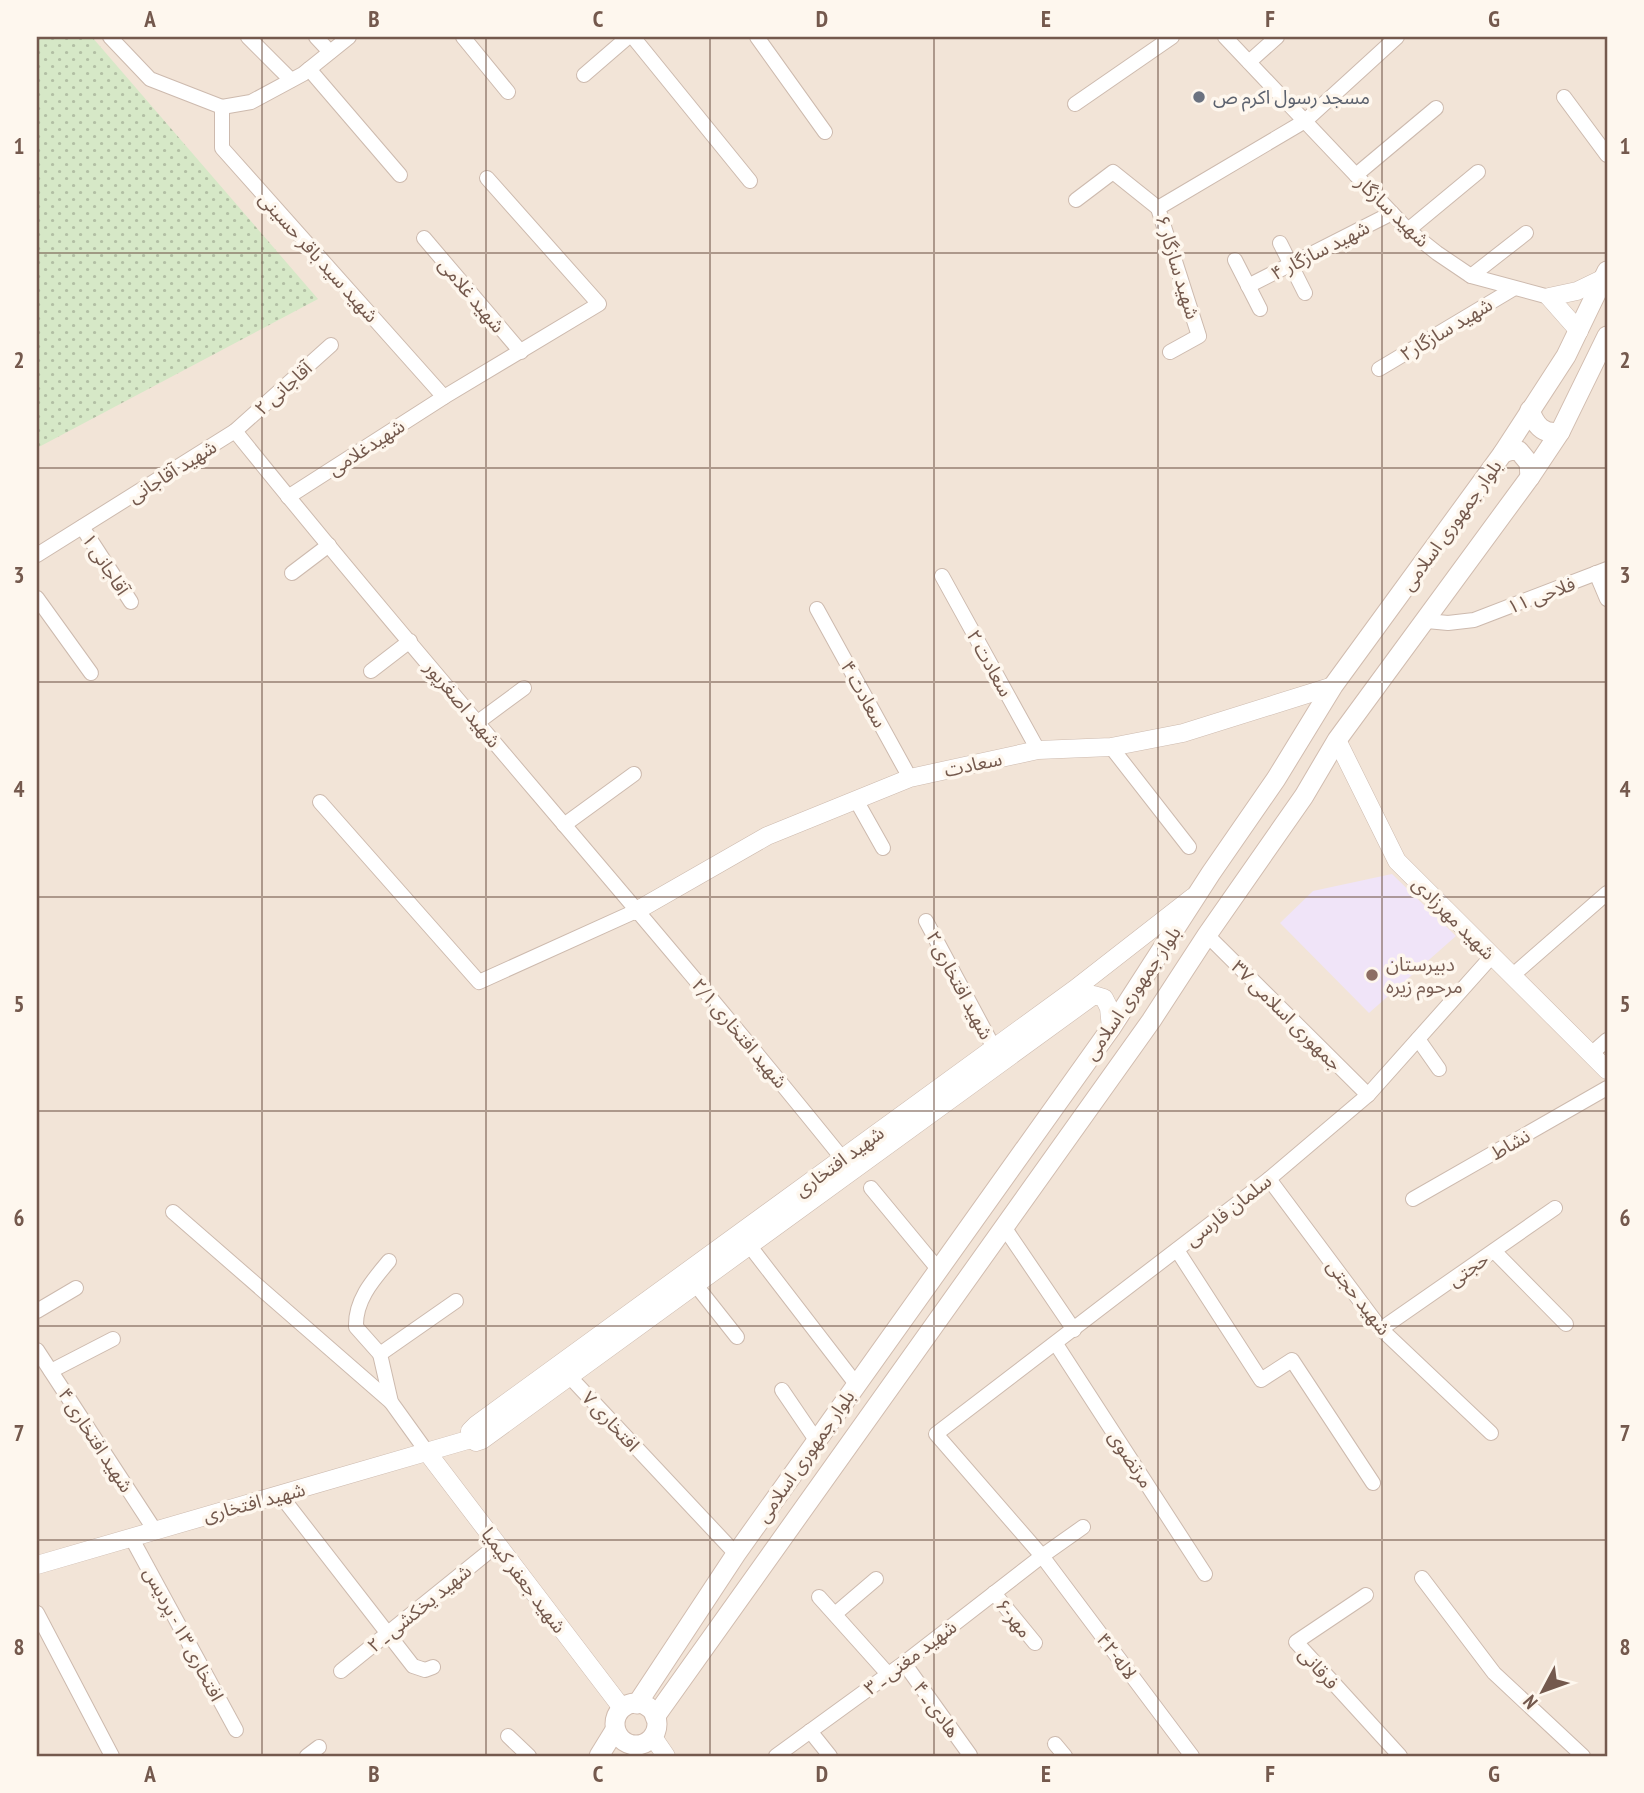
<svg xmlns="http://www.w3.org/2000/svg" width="1644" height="1793" font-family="'PT Sans Narrow','Noto Sans Arabic',sans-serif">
<defs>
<pattern id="garden-dots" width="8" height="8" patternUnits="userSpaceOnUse" patternTransform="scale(1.75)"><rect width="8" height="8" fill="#d6e8c7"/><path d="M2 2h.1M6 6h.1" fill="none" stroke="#b2bfa4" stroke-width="1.8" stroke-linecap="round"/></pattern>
</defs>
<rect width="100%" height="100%" fill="#fbf3e8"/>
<rect fill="#f2e4d7" x="37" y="37" width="1570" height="1719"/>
<path fill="#f0e4f8" d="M1392 874 1456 936 1369 1013 1280 923 1313 891Z"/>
<path fill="url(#garden-dots)" d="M37 37H92L318 299 37 448Z"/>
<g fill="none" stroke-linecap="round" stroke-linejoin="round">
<g stroke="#cdbaae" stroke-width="16">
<g id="minor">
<path d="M110 37 150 79 222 107"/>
<path d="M248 37 291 80"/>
<path d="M316 37 330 52"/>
<path d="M463 37 508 92"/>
<path d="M633 37 750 181"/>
<path d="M757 37 825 132"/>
<path d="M1225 37 1408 230 1437 253 1471 276 1549 297"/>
<path d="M1249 62 1277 37"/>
<path d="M309 69 400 175"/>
<path d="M584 75 628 37"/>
<path d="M1564 97 1607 155"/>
<path d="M1075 104 1172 37"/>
<path d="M222 107V148L444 397"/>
<path d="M222 107 251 102 303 74 349 37"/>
<path d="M1356 175 1436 108"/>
<path d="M1076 200 1113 172 1158 208"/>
<path d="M1408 230 1478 172"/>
<path d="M424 238 521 352"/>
<path d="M1280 243 1305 293"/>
<path d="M1235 260 1260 309"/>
<path d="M1471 276 1526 233"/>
<path d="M1248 286 1392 213"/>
<path d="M1170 352 1199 336 1158 208 1305 121 1397 37"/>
<path d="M1379 369 1513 289"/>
<path d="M235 431 331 345"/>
<path d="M288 497 444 397 599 304 487 178"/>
<path d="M82 527 131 602"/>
<path d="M37 555 235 431C433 677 644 912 842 1158"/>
<path d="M292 573 329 545"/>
<path d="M1596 573 1607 599"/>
<path d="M942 576 1038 750"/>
<path d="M37 598 91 673"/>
<path d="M817 609 910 778"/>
<path d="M1427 621 1448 623 1474 620 1607 569"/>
<path d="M371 671 410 641"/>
<path d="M478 722 524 688"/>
<path d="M1111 747 1189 847"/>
<path d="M856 800 883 848"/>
<path d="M320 802 479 982 636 911"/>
<path d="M564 825 634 774"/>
<path d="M926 921 994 1048"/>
<path d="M1207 935 1368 1095"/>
<path d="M1513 975 1607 893"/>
<path d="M1418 1039 1439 1069"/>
<path d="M1591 1054 1607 1040"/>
<path d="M1269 1179 1381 1329 1491 1433"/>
<path d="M871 1188 938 1269"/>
<path d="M1413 1199 1607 1088"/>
<path d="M173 1212 391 1402"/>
<path d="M1004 1227 1074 1330"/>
<path d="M749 1245 856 1384"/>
<path d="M1177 1250 1261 1380 1292 1360 1373 1483"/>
<path d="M1494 1251 1566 1324"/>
<path d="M695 1284 737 1337"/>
<path d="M37 1311 76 1288"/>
<path d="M1381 1329 1555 1208"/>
<path d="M1056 1344 1205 1574"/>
<path d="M37 1350 154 1529"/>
<path d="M380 1354 356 1327C355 1300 373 1280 389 1261"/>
<path d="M51 1371 113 1339"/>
<path d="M569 1376 736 1554"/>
<path d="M782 1390 816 1440"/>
<path d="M427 1452 391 1402 380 1354 456 1301"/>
<path d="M281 1496 413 1666 425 1670 433 1667"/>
<path d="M131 1537 236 1730"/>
<path d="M1422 1578 1494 1673 1583 1756"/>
<path d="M994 1593 1035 1643"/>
<path d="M1366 1595 1296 1642 1400 1756"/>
<path d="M819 1597 888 1674"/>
<path d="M37 1613 112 1756"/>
<path d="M835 1614 876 1579"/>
<path d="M904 1663 970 1755"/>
<path d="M341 1671 497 1545"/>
<path d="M810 1731 830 1756"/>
<path d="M508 1736 529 1756"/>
<path d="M1055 1744 1065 1756"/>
<path d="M307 1756 319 1747"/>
<path d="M776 1756 904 1663 1042 1556 1083 1527"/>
<path d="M1192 1756 1042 1556 936 1434 1269 1179 1368 1095 1492 956"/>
</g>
</g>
<g stroke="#cdbaae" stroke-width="19">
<g id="tertiary">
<path d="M1579 331 1549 297 1577 291 1604 278"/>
<path d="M1337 740 1397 861 1607 1070"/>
<path d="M636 911 767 836 910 778 1038 750 1111 747 1183 733 1333 686"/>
<path d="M1111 1028 1109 1008 1104 998 1094 995 482 1440 476 1442 471 1439 470 1431 476 1425 1075 989 1193 897"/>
<path d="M427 1452 622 1708"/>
<path d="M37 1565 471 1439"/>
<path d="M653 1737 666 1756"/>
</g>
</g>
<g stroke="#d1bcaf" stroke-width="21">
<g id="secondary">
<path d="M1530 410C1535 425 1543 435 1560 432"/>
<path d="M1503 453 1512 450 1519 451 1529 463 1530 477"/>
<circle cx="636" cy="1724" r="21"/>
<path d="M637 1704 736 1554 1111 1028 1211 873 1276 779 1333 686 1503 453 1566 356 1607 271"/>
<path d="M655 1717 1151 1021 1207 935 1304 796 1337 740 1530 477 1560 432 1607 336"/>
<path d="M599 1756 615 1730"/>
</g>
</g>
<use href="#minor" stroke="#fff" stroke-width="14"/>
<use href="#tertiary" stroke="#fff" stroke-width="18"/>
<use href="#secondary" stroke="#fff" stroke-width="19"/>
</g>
<path fill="none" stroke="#74594d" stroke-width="2" stroke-opacity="0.55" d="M262 37V1756M486 37V1756M710 37V1756M934 37V1756M1158 37V1756M1382 37V1756M37 253H1607M37 468H1607M37 682H1607M37 897H1607M37 1111H1607M37 1326H1607M37 1540H1607"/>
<circle fill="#6b7280" stroke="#fef7ee" stroke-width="2.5" cx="1199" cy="97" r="7"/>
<circle fill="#8d6e63" stroke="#fef7ee" stroke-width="2.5" cx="1372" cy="975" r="7"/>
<g text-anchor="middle" stroke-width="7" stroke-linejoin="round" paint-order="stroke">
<g font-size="19" fill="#5b616d" stroke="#fef7ee" text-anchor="start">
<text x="1213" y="104">مسجد رسول اکرم ص</text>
</g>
<g font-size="19" fill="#74594d" stroke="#fef7ee">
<text transform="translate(1393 211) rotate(44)" y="7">شهید سازگار</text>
<text transform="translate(1320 250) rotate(-27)" y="7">شهید سازگار ۴</text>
<text transform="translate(319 257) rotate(48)" y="7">شهید سید باقر حسینی</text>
<text transform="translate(1178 267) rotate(73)" y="7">شهید سازگار ۶</text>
<text transform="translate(472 295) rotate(50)" y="7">شهید غلامی</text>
<text transform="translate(1446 329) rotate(-31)" y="7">شهید سازگار۲</text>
<text transform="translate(283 388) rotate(-42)" y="7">آقاجانی ۲</text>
<text transform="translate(366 447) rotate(-33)" y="7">شهیدغلامی</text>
<text transform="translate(172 471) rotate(-32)" y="7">شهید آقاجانی</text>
<text transform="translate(1451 525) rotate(-54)" y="7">بلوار جمهوری اسلامی</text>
<text transform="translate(106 564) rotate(57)" y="7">آقاجانی ۱</text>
<text transform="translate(1541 595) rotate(-21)" y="7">فلاحی ۱۱</text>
<text transform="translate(990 663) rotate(61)" y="7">سعادت ۲</text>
<text transform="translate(864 694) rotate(61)" y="7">سعادت ۴</text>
<text transform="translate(463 704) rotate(50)" y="7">شهید اصغرپور</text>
<text transform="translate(973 764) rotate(-12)" y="7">سعادت</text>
<text transform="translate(1454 918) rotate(45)" y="7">شهید مهرزادی</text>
<text transform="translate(960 985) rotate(62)" y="7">شهید افتخاری ۲</text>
<text transform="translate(1132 993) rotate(-56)" y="7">بلوار جمهوری اسلامی</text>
<text transform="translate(1287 1015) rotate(45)" y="7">جمهوری اسلامی ۳۷</text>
<text transform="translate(740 1033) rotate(50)" y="7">شهید افتخاری ۲/۱</text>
<text transform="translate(1510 1144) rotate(-30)" y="7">نشاط</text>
<text transform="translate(839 1161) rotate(-36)" y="7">شهید افتخاری</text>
<text transform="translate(1228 1210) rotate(-38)" y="7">سلمان فارسی</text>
<text transform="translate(1468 1269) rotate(-35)" y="7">حجتی</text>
<text transform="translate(1359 1297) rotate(52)" y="7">شهید حجتی</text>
<text transform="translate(611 1421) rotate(47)" y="7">افتخاری ۷</text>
<text transform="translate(96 1440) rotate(57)" y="7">شهید افتخاری ۴</text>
<text transform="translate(805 1456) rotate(-55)" y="7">بلوار جمهوری اسلامی</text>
<text transform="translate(1131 1459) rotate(57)" y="7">مرتضوی</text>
<text transform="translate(254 1502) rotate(-15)" y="7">شهید افتخاری</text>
<text transform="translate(524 1580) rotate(53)" y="7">شهید جعفر کیمیا</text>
<text transform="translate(419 1608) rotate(-39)" y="7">شهید یخکشی ـ ۲</text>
<text transform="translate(1014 1618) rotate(51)" y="7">مهر-۶</text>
<text transform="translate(184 1634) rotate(62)" y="7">افتخاری ۱۳ - پردیس</text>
<text transform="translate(1117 1656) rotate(53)" y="7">لاله-۴۲</text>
<text transform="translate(910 1657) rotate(-37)" y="7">شهید مغنی ـ ۳</text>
<text transform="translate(1319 1668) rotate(48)" y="7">فرقانی</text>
<text transform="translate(937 1709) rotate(54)" y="7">هادی ـ ۴</text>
</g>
<g font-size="19" fill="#785e54" stroke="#fef7ee" text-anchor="start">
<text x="1386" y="971">دبیرستان<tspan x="1386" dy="22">مرحوم زیره</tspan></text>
</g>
</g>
<rect width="1644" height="1793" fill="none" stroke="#fef7ee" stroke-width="77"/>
<g transform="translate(1543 1691) rotate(229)" stroke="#fef7ee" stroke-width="5" paint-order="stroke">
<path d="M0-5L12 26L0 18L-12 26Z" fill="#74594d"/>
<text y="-10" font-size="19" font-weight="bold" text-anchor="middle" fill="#74594d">N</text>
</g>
<rect x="38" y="38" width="1568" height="1717" fill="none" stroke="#74594d" stroke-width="2.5"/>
<g font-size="23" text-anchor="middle" font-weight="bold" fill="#74594d">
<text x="150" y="27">A</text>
<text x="374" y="27">B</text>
<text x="598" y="27">C</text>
<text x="822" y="27">D</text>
<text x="1046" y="27">E</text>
<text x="1270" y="27">F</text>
<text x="1494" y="27">G</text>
<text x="19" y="154">1</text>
<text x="1625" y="154">1</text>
<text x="19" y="368">2</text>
<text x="1625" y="368">2</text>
<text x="19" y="583">3</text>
<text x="1625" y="583">3</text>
<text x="19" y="797">4</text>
<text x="1625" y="797">4</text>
<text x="19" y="1012">5</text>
<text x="1625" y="1012">5</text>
<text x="19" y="1226">6</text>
<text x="1625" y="1226">6</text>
<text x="19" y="1441">7</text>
<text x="1625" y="1441">7</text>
<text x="19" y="1655">8</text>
<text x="1625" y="1655">8</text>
<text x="150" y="1782">A</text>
<text x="374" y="1782">B</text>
<text x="598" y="1782">C</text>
<text x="822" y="1782">D</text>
<text x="1046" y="1782">E</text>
<text x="1270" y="1782">F</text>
<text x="1494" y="1782">G</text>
</g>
</svg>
